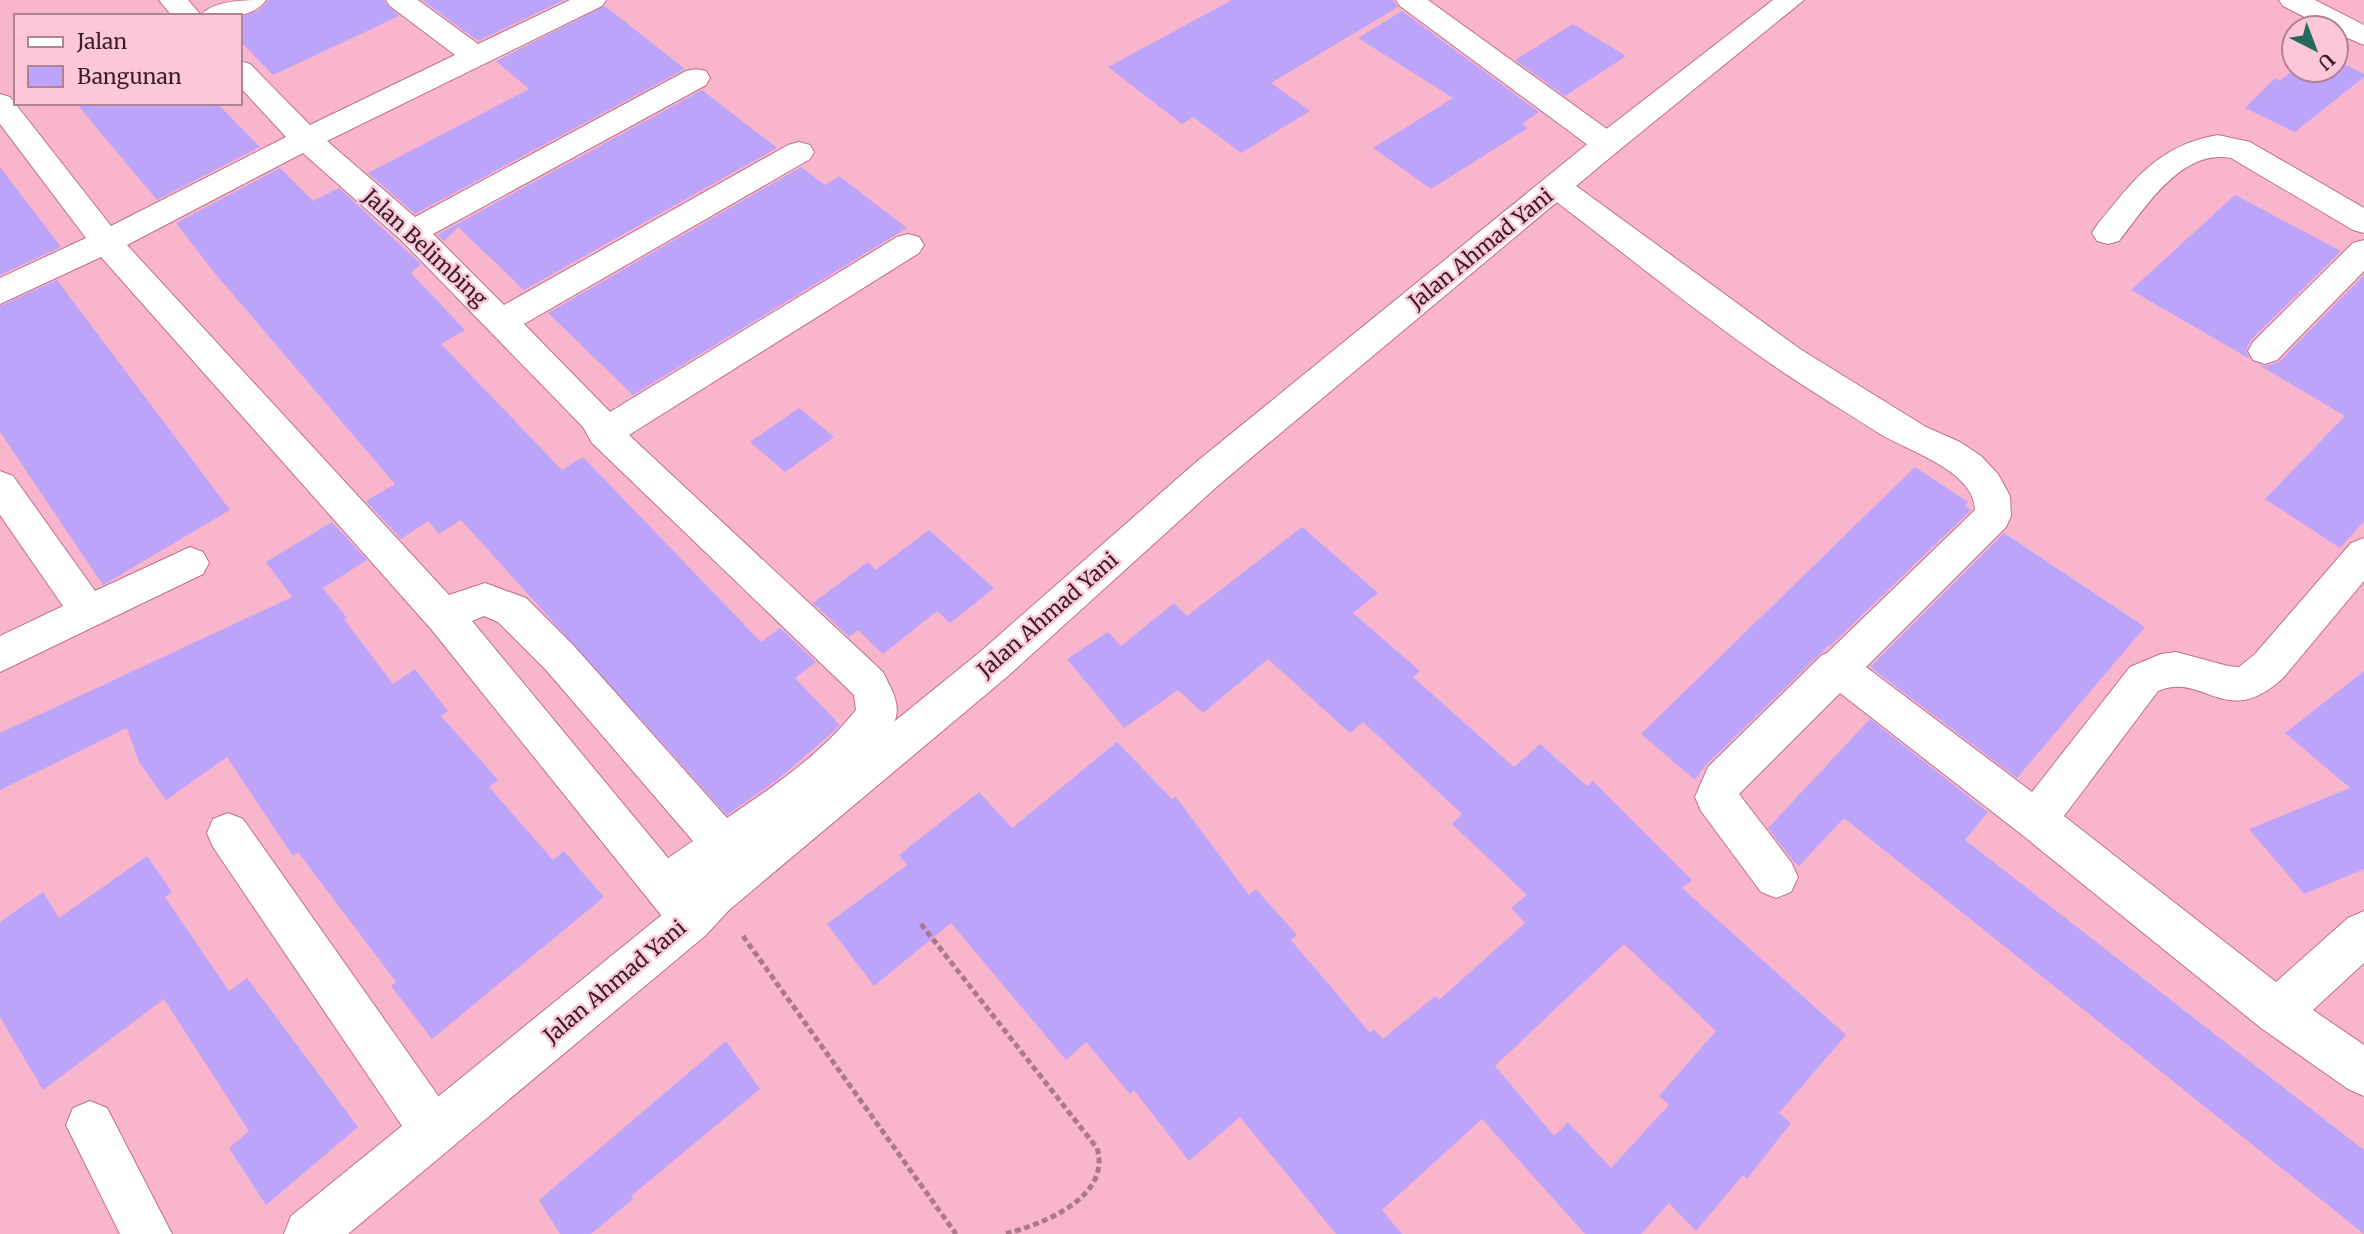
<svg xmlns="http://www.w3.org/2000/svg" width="2364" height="1234" font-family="Merriweather,serif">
<rect width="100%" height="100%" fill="#f9b5cc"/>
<g fill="#bca4fb" fill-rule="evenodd">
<path d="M269 0H383L399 16 273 75 240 41V18L259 10Z"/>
<path d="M422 0H564L478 41Z"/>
<path d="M1232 0H1393L1398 7 1271 83 1310 111 1241 153 1193 117 1182 124 1108 67Z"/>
<path d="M605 6 685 69 415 214 368 173 529 89 496 61Z"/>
<path d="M1402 11 1539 112 1522 124 1528 128 1431 189 1373 148 1453 98 1358 38Z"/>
<path d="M1573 24 1626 56 1565 96 1515 60Z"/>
<path d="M2336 60 2364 74V77L2295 132 2245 108 2275 78 2280 81 2294 69 2336 70Z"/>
<path d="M702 90 777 148 524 290 458 227 444 241 437 235Z"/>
<path d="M76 103H217L260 147 157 200Z"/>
<path d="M0 167 61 247 0 275Z"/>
<path d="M801 167 825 185 839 176 907 228 633 395 548 313Z"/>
<path d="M280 168 313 201 339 188 421 264 411 273 465 330 441 344 562 470 583 457 761 642 780 628 816 662 795 678 840 725 825 739 777 780 727 815 461 520 439 534 428 521 401 539 366 501 395 484 213 271 176 223Z"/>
<path d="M2235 195 2341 251 2251 340 2246 350 2250 359 2131 290Z"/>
<path d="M2364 275V521L2340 548 2265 499 2345 416 2259 365 2266 366 2279 362Z"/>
<path d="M57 280 230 510 103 585 0 432V306Z"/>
<path d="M799 408 834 437 785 472 750 442Z"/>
<path d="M1915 467 1968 502 1965 506 1971 510 1829 647 1828 646 1706 765 1695 780 1641 734Z"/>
<path d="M332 522 367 560 323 588 347 618 344 619 393 684 415 669 448 711 441 716 498 780 489 787 553 860 564 851 604 897 432 1039 391 986 396 982 298 852 293 856 227 757 166 800 139 762 127 728 0 790V733L292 597 266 562Z"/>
<path d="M1302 527 1378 593 1353 613 1420 671 1413 677 1514 767 1540 744 1587 786 1593 781 1692 880 1682 888 1846 1035 1779 1113 1791 1123 1747 1179 1743 1175 1696 1231 1669 1203 1641 1234H1585L1482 1119 1382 1210 1402 1234H1336L1240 1117 1189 1161 1134 1090 1130 1094 1086 1042 1066 1060 951 923 874 986 827 924 907 865 899 855 979 792 1012 828 1117 742 1172 799 1176 797 1249 895 1256 889 1297 935 1291 940 1370 1033 1374 1029 1383 1039 1435 996 1439 1000 1525 923 1511 908 1527 895 1452 824 1462 814 1363 722 1350 733 1268 659 1203 713 1178 690 1124 728 1067 659 1108 632 1121 646 1174 603 1187 616ZM1624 944 1716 1031 1659 1096 1669 1105 1611 1168 1568 1122 1554 1136 1495 1066Z"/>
<path d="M929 530 994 588 950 623 937 611 883 654 858 630 849 637 813 603 868 562 876 570Z"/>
<path d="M2004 533 2145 627 2017 778 1870 667Z"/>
<path d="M2364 671V869L2304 894 2249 829 2350 788 2285 733Z"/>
<path d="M1870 719 1988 812 1965 840 2364 1150V1234L1844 818 1799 866 1794 862 1768 828Z"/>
<path d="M147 856 172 892 165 897 229 991 247 978 358 1127 266 1205 229 1148 249 1131 164 999 43 1090 0 1017V922L43 892 59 918Z"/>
<path d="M726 1041 760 1089 631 1196 633 1199 591 1234H560L539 1200Z"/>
</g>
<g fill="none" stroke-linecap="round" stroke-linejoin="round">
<g stroke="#bf708e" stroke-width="2">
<g id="street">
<path d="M159 0H188L201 15C214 0 246 0 266 0 249 25 199 16 172 16Z"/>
<path d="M386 0H418L478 44 570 0H606L602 6 327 141 415 217 686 71 696 69 706 71 710 78 706 85 433 234 504 305 788 145 799 142 810 145 814 152 810 159 524 324 610 412 897 237 908 234 919 237 924 245 919 253 629 435 883 672C889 685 900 701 896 717 882 769 741 857 695 889L702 905 695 920 680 926 665 920 431 629 101 257 0 304V278L86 238 0 124V94L10 97 111 226 286 137 240 87V61L250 64 310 125 455 55 390 6ZM303 153 401 240 583 427 592 443 854 695 856 710C820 755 774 786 727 818L574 646 526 598 485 583 449 595 127 245ZM484 616 498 622 546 670 693 841 668 858 472 621Z"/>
<path d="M1396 0H1428L1618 137 1622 144 1618 151 1607 154 1596 151 1400 6Z"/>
<path d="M2279 0H2315L2364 25V45L2336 33V28H2326L2283 6Z"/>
<path d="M2218 135 2250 142 2364 208V233L2353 230 2231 158C2181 149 2146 207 2119 241L2108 244 2097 241 2092 233 2097 225C2133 181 2158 145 2218 135Z"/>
<path d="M1557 176 1568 180 1800 349 1926 427 1960 442 1981 456 1998 474 2010 496 2011 516 2006 527 1866 667 2032 792 2130 667 2161 654 2176 652 2228 666 2239 667 2255 654 2351 543 2364 538V581L2283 678C2225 731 2204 671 2158 691L2064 816 2276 982 2348 918 2364 911V963L2313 1010 2364 1045V1096L2348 1089 2261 1028 2021 834 1840 693 1739 794 1791 862 1798 877 1791 892 1776 898 1761 892 1701 811 1695 797 1708 767 1822 655 1827 653 1975 510C1975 471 1908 451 1880 434 1846 412 1811 391 1777 368 1698 314 1623 252 1546 194L1542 187 1546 180Z"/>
<path d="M2364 240V271L2277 360 2265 364 2253 360 2248 351 2253 342 2353 243Z"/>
<path d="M0 471 13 476 95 591 190 547 203 552 209 563 203 574 0 672V636L63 606 0 515Z"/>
<path d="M228 813 243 819 451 1114 458 1131 451 1148 434 1155 417 1148 213 847 207 833 213 819Z"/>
<path d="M90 1101 107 1108 172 1234H120L66 1125 73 1108Z"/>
</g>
</g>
<g stroke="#bf708e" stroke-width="2">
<path id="secondary" d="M1773 0H1804L1618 151 1221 483 1008 676 729 910 706 935 348 1234H284L291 1216 674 905 699 880 980 652 1195 463 1596 137Z"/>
</g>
<g stroke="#ae788b" stroke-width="5" stroke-dasharray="6 3.5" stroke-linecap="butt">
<path d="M921 924 1097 1148C1112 1198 1041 1225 1004 1234"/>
<path d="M743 936 956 1234"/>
</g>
<use href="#street" fill="#fff" fill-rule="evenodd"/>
<use href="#secondary" fill="#fff" fill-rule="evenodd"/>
</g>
<g text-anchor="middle" stroke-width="5" stroke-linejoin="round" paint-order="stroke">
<g font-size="21" fill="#3c1c29" stroke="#fbc7d9">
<text transform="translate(425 248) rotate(43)" y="7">Jalan Belimbing</text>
<text transform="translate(1481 249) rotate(-39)" y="7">Jalan Ahmad Yani</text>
<text transform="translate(1048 615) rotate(-41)" y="7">Jalan Ahmad Yani</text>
<text transform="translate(615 982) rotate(-40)" y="7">Jalan Ahmad Yani</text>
</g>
</g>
<rect x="14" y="14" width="228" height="91" fill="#fbc7d9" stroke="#af8393" stroke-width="2"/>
<rect x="28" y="37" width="35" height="10" fill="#ffffff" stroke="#af8393" stroke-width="2"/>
<text x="77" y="49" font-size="21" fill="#3c1c29">Jalan</text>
<rect x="28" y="66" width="35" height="21" fill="#bca4fb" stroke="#af8393" stroke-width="2"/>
<text x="77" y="84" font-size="21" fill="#3c1c29">Bangunan</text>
<g transform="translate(2315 49) rotate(138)"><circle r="33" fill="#fbc7d9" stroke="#af8393" stroke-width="2"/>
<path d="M0-5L12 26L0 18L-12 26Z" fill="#25695a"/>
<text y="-10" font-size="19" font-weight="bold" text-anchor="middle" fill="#3c1c29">U</text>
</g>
</svg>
